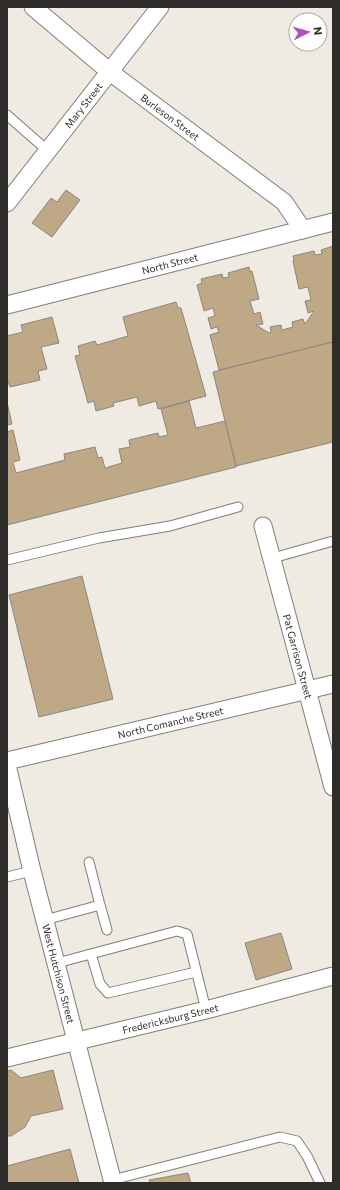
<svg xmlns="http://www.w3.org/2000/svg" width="340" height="1190" font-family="Commissioner,sans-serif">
<rect width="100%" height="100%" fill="#efeae2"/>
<g fill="#bea885" stroke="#8c8780">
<path d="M66 190 80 200 52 237 32 223 51 198 57 202Z"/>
<path d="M333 246V342L219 370 210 335 219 332 217 327 211 329 208 318 215 316 213 308 204 311 197 285 202 283 201 279 222 274 223 278 229 277 228 273 249 267 250 272 252 271 259 299 250 301 254 314 260 312 263 324 256 325 269 333 271 332 270 327 281 325 282 330 293 327 292 322 303 319 305 324 314 311 308 313 305 301 311 300 308 287 299 289 293 261H294L293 256 314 251 315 255 322 254 321 250Z"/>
<path d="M176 302 178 308H181L206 396 158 409 156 401 139 406 137 397 113 403 114 406 96 411 94 401 88 403 75 356 80 355 78 346 95 341 97 345 128 336 123 317Z"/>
<path d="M52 317 59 343 41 347 47 369 38 371 40 380 10 387 7 379V336L23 332 21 325Z"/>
<path d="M333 342V442L236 466 213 372Z"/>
<path d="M189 401 196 428 225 421 236 467 7 525V432L13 430 20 460 13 462 16 473 65 460 64 454 95 447 98 458 102 457 105 468 122 463 119 449 130 447 129 440 158 433 159 437 168 435 161 409Z"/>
<path d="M7 402 12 424 7 425Z"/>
<path d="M82 576 113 699 39 717 9 595Z"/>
<path d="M281 933 292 969 256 980 245 943Z"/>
<path d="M11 1070 21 1078 53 1070 63 1109 31 1116 25 1127 11 1136H7V1071Z"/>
<path d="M70 1149 79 1183H7V1166Z"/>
<path d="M188 1173 191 1183H150L149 1180Z"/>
</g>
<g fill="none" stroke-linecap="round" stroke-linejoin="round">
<g stroke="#827e77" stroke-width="11">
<g id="lane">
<path d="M7 115 48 151"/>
<path d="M273 558 333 541"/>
<path d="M7 560 99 538 170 526 238 507"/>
<path d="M7 877 32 871"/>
<path d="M100 905 107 930"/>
<path d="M45 920 100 905 89 862"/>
<path d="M91 954 100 984 108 993 196 972"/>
<path d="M57 963 177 931 187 934 206 1010"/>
<path d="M112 1180 280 1137 297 1141 307 1156 320 1183"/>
</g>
</g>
<g stroke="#827e77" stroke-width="19">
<g id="street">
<path id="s1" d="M33 7 110 72 284 202 303 230"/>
<path id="s2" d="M7 203 160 7"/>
<path id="s3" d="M7 305 333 222"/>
<path id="s4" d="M263 526 333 787"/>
<path id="s5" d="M7 761 333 684"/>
<path id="s6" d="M7 765 32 871 113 1183"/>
<path id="s7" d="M7 1058 206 1010 333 976"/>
</g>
</g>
<use href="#lane" stroke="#fff" stroke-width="9"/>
<use href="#street" stroke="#fff" stroke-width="17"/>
</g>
<g text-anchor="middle" stroke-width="4" stroke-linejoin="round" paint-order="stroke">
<g font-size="10" fill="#2f2d2a" stroke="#fff">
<text dy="4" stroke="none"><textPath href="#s2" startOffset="124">Mary Street</textPath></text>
<text dy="4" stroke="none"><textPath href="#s1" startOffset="176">Burleson Street</textPath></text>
<text dy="4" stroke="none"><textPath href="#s3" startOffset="168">North Street</textPath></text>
<text dy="4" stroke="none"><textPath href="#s4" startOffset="135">Pat Garrison Street</textPath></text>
<text dy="4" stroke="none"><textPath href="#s5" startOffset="168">North Comanche Street</textPath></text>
<text dy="4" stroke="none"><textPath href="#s6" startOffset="215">West Hutchison Street</textPath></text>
<text dy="4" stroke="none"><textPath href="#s7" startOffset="168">Fredericksburg Street</textPath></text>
</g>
</g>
<rect width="340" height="1190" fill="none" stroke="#2f2d2a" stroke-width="16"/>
<g transform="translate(308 32) rotate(84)"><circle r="19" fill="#ffffff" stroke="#acabaa"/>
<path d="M0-3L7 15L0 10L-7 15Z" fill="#b052bc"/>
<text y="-6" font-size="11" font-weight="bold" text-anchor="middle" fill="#2f2d2a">N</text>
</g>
</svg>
